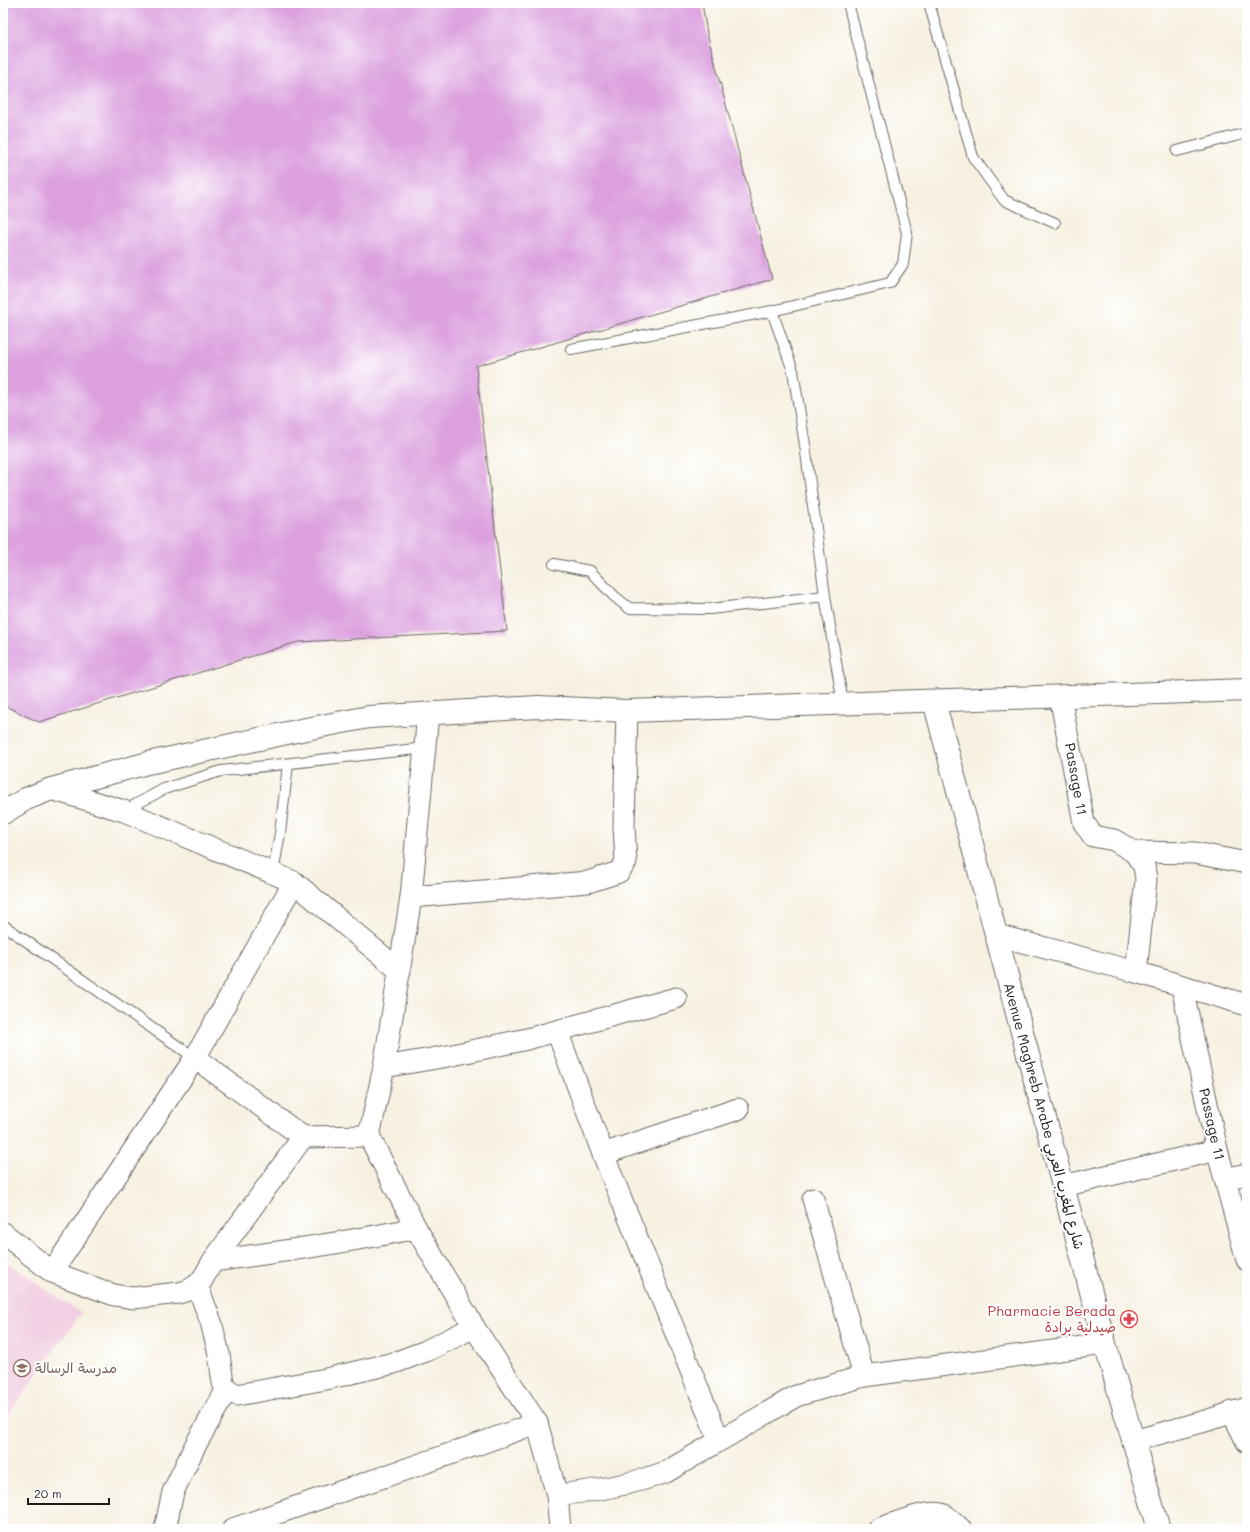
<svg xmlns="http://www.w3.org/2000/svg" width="1250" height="1532" font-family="Mali,'Playpen Sans Arabic',sans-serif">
<rect width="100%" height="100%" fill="#fff"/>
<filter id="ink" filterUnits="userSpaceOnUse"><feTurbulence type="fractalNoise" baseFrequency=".025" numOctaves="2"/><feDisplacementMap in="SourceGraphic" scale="8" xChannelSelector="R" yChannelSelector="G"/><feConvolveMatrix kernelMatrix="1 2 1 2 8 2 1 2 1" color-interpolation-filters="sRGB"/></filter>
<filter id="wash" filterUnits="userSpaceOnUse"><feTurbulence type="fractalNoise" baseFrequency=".012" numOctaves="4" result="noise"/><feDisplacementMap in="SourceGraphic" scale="16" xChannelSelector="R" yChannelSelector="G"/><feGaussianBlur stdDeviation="0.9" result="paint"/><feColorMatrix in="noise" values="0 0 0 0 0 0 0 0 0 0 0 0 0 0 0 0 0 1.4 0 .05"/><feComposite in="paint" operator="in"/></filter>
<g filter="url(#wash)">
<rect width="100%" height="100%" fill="#f7f1e2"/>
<path fill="#f2cfe2" d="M3 1260 81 1313 3 1422Z"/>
<g id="blocks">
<path fill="#dca0df" d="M3 3H702L707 33 772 279 476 366 507 631 298 642 39 722 3 705Z"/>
</g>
</g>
<g filter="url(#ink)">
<use href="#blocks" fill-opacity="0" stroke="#696761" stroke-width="1"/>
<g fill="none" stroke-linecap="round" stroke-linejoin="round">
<g stroke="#696761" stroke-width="12">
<g id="lane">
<path d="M929 3 973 157 1004 200 1055 223"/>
<path d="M1177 151 1247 133"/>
<path d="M772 311 890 283 903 264 907 233 848 3"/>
<path d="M571 349 772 311 793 371 805 445 825 596 843 704"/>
<path d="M554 564 590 571 614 596 629 608 710 609 825 596"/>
<path d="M124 811 164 789 221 771 425 748"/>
<path d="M273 873 280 833 288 764"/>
<path d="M3 925 195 1058"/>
</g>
</g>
<g stroke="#696761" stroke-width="23">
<g id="street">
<path d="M1060 696 1084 823 1093 836 1114 840 1134 852 1144 866 1146 880 1136 972"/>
<path d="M428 713 411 897 384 1067 369 1136 416 1228 474 1327 537 1423 557 1495 560 1529"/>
<path d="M51 789 124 811 294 882 400 971"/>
<path d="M1134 852 1195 853 1247 863"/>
<path d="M411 897 588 882 619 872 626 862 624 826 627 711"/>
<path d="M996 935 1136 972 1247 1005"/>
<path d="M1182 987 1217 1150 1247 1260"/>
<path d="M557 1031 603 1154 719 1440"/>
<path d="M195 1058 303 1137"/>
<path d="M384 1067 448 1056 527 1039 676 998"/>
<path d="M603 1154 738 1109"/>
<path d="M1225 1179 1247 1174"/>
<path d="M1063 1186 1217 1150"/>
<path d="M813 1199 864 1376"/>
<path d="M3 1233 52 1272 114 1295 133 1298 179 1293 189 1290 197 1285 202 1280 213 1261 303 1137 369 1136"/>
<path d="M213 1261C281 1252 349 1242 416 1228"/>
<path d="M52 1272 195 1058 294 882"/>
<path d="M197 1285 211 1322 219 1354 223 1383 227 1389 237 1395 326 1379 394 1363 426 1351 474 1327"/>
<path d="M1232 1412 1247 1442"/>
<path d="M1133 1441 1202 1422 1247 1408"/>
<path d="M557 1495C595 1491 630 1485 666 1472L796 1396 864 1376 1105 1344"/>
<path d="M165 1529 173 1492 195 1446 227 1389"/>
<path d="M233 1529C334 1493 436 1460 537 1423"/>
<path d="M878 1529C894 1524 929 1508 944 1515 950 1518 956 1525 961 1529"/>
</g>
</g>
<g stroke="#696761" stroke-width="24">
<g id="secondary">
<path d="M934 701 1105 1344 1159 1529"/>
<path d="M3 813 26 799 51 789 148 763 301 730 369 717 538 707 627 711 1247 690"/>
</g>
</g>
<use href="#lane" stroke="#fff" stroke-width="10"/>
<use href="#street" stroke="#fff" stroke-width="21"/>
<use href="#secondary" stroke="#fff" stroke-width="22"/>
</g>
</g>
<defs>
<g id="pharmacy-ring" transform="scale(0.9)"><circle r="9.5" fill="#fff" stroke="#e0444e" stroke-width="1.5"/><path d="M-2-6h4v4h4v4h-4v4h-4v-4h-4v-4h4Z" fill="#e0444e"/></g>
<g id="school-ring" transform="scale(0.9)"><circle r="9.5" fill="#fff" stroke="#8d6e63" stroke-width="1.5"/><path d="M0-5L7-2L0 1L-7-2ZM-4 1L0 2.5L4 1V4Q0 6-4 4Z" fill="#8d6e63"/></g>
</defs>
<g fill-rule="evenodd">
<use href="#pharmacy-ring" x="1129" y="1319"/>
<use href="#school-ring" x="22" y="1368"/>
</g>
<g text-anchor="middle" stroke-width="4" stroke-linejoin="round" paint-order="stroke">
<g font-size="14" fill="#1c1c1c" stroke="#fff">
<text transform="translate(1076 779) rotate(80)" y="5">Passage 11</text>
<text transform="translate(1044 1116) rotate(75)" y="5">Avenue Maghreb Arabe شارع المغرب العربي</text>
<text transform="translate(1212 1124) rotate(77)" y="5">Passage 11</text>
</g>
<g font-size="14" fill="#be3a42" stroke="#fff" text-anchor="end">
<text x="1116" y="1316">Pharmacie Berada<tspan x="1116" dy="16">صيدلية برادة</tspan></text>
</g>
<g font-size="14" fill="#785e54" stroke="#fff" text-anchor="start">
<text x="35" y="1373">مدرسة الرسالة</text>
</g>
</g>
<rect width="1250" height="1532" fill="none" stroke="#fff" stroke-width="16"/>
<path d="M28 1498v6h81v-6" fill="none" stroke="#1c1c1c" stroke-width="2"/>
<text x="34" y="1498" font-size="12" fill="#1c1c1c" stroke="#ffffff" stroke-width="3" paint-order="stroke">20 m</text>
</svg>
